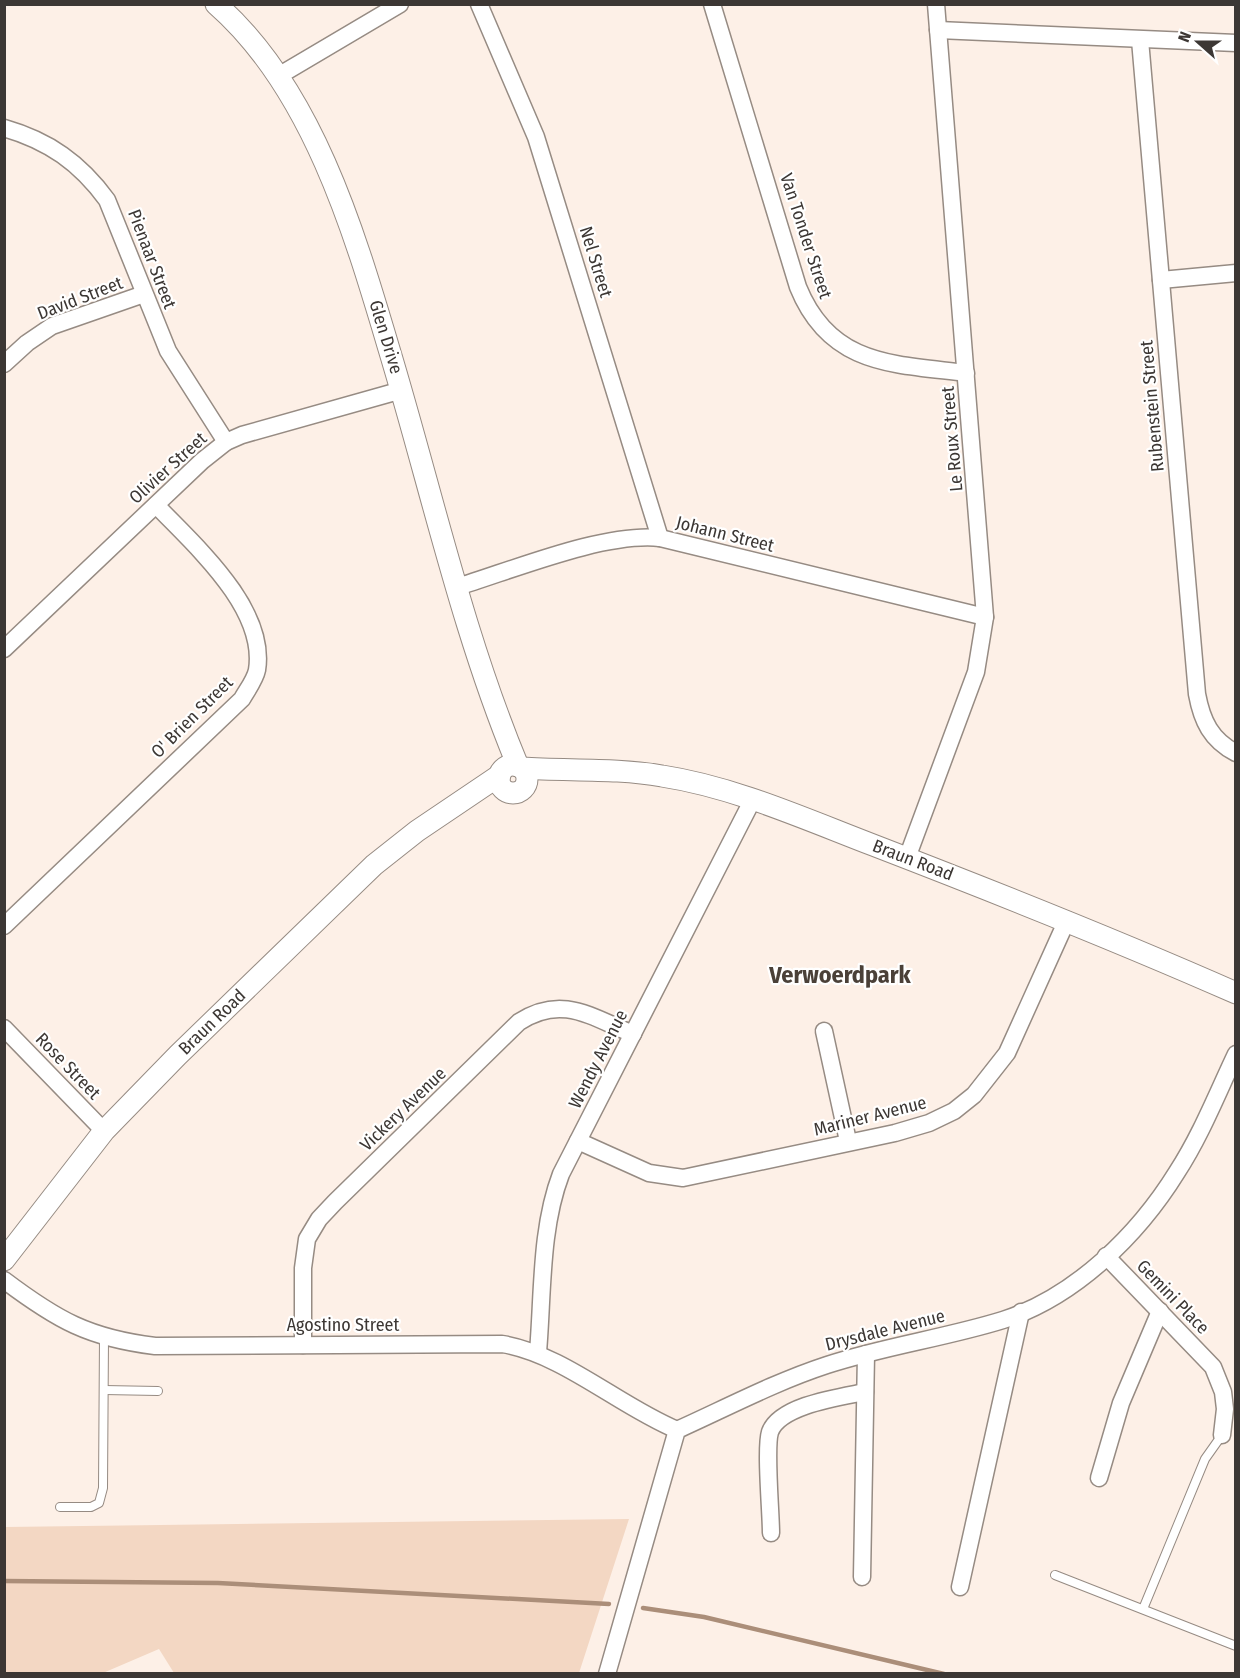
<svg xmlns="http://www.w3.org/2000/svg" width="1240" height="1678" font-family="'Fira Sans Condensed',sans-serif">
<rect width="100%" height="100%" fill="#fdf0e7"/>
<path fill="#f3d7c3" d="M629 1519 579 1673H174L159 1649 103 1673H5V1527Z"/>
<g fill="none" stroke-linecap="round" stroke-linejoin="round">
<g stroke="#ab8e79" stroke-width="4.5">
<path d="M4 1581 218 1583 609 1604"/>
<path d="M643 1608 704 1617 944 1674"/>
</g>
<g stroke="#968b83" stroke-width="10">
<g id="service">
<path d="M104 1390 158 1391"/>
<path d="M60 1507H91L99 1503 103 1488 104 1337"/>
<path d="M1055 1575 1236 1646"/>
<path d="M1143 1609 1205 1459 1222 1435"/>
</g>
</g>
<g stroke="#968b83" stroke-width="19">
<g id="minor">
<path d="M479 4 536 137 660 538"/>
<path d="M712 4 798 287C830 366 893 364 966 373"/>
<path d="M938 30 1236 43"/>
<path d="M1140 40 1197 694C1202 721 1211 740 1236 753"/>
<path d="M280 75 400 4"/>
<path d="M4 128C49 141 80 163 107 200L168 351 226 442"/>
<path d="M1161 280 1236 273"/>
<path d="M4 364 27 343 52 326 144 294"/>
<path d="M457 587C513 570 604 532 660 538L985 617"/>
<path d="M4 649 202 461 226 442 242 435 402 390"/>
<path d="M907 858 976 672 985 617 936 4"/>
<path d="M4 926 242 699C247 690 255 680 257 670 267 608 194 545 156 505"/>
<path d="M4 1028 104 1131"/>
<path d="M824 1031 848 1141"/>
<path d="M578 1141 649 1173 683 1178 895 1133 929 1123 954 1111 974 1095 1007 1053 1067 920"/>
<path d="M1106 1256 1213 1367 1223 1392 1225 1409 1222 1435"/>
<path d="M4 1280C57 1320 89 1338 155 1346L502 1344C563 1354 619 1406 677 1430"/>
<path d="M303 1345V1268L307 1239 319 1219 335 1202 519 1022C562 994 591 1017 633 1034"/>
<path d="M538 1352C543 1294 540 1229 561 1174L752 801"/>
<path d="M1099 1478 1121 1403 1160 1311"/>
<path d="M771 1533C771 1513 765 1448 770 1432 780 1405 841 1397 865 1392"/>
<path d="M862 1577 866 1354"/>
<path d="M960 1587 1021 1312"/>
<path d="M607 1674 677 1430C726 1408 775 1382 827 1365 885 1346 945 1338 1003 1320 1075 1297 1138 1235 1177 1172 1201 1135 1217 1094 1236 1054"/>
</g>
</g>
<g stroke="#968b83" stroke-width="23">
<g id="tertiary">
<path d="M216 4C312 88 354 231 389 349 431 488 462 632 518 766"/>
<circle cx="513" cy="779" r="14"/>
<path d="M522 768C567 771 618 768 662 776 734 787 805 819 873 845 995 892 1116 940 1236 993"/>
<path d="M4 1260 104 1131 178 1055 374 865 417 831 500 775"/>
</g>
</g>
<use href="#service" stroke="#fff" stroke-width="8"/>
<use href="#minor" stroke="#fff" stroke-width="16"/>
<use href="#tertiary" stroke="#fff" stroke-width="21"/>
</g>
<g text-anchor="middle" stroke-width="4.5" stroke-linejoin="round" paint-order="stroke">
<g font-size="18" fill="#3c3734" stroke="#fff">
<text transform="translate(806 236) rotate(72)" y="6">Van Tonder Street</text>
<text transform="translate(152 259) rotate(69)" y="6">Pienaar Street</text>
<text transform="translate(596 262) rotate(73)" y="6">Nel Street</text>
<text transform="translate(80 298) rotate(-21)" y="6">David Street</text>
<text transform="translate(386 337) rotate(73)" y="6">Glen Drive</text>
<text transform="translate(1152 406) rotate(-95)" y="6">Rubenstein Street</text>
<text transform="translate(952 439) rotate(-95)" y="6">Le Roux Street</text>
<text transform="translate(168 468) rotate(-42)" y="6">Olivier Street</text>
<text transform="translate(725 534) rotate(14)" y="6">Johann Street</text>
<text transform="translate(192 717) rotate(-45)" y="6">O' Brien Street</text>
<text transform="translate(913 860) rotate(21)" y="6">Braun Road</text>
<text transform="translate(212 1022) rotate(-44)" y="6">Braun Road</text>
<text transform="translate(598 1059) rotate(-63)" y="6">Wendy Avenue</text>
<text transform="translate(68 1066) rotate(46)" y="6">Rose Street</text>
<text transform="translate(403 1109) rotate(-44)" y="6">Vickery Avenue</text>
<text transform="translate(870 1116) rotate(-14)" y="6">Mariner Avenue</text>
<text transform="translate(1173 1297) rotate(46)" y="6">Gemini Place</text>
<text x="343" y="1331">Agostino Street</text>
<text transform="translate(885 1330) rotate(-14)" y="6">Drysdale Avenue</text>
</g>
<g font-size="24" font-weight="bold" fill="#4a4038" stroke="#fff">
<text x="840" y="983">Verwoerdpark</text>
</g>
</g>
<rect width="1240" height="1678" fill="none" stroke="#3c3734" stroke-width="12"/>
<g transform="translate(1198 42) rotate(291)" stroke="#ffffff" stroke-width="4.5" paint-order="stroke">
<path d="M0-4.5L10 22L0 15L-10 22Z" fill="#3c3734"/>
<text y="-9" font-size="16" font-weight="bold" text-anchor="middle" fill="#3c3734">N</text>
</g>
</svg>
